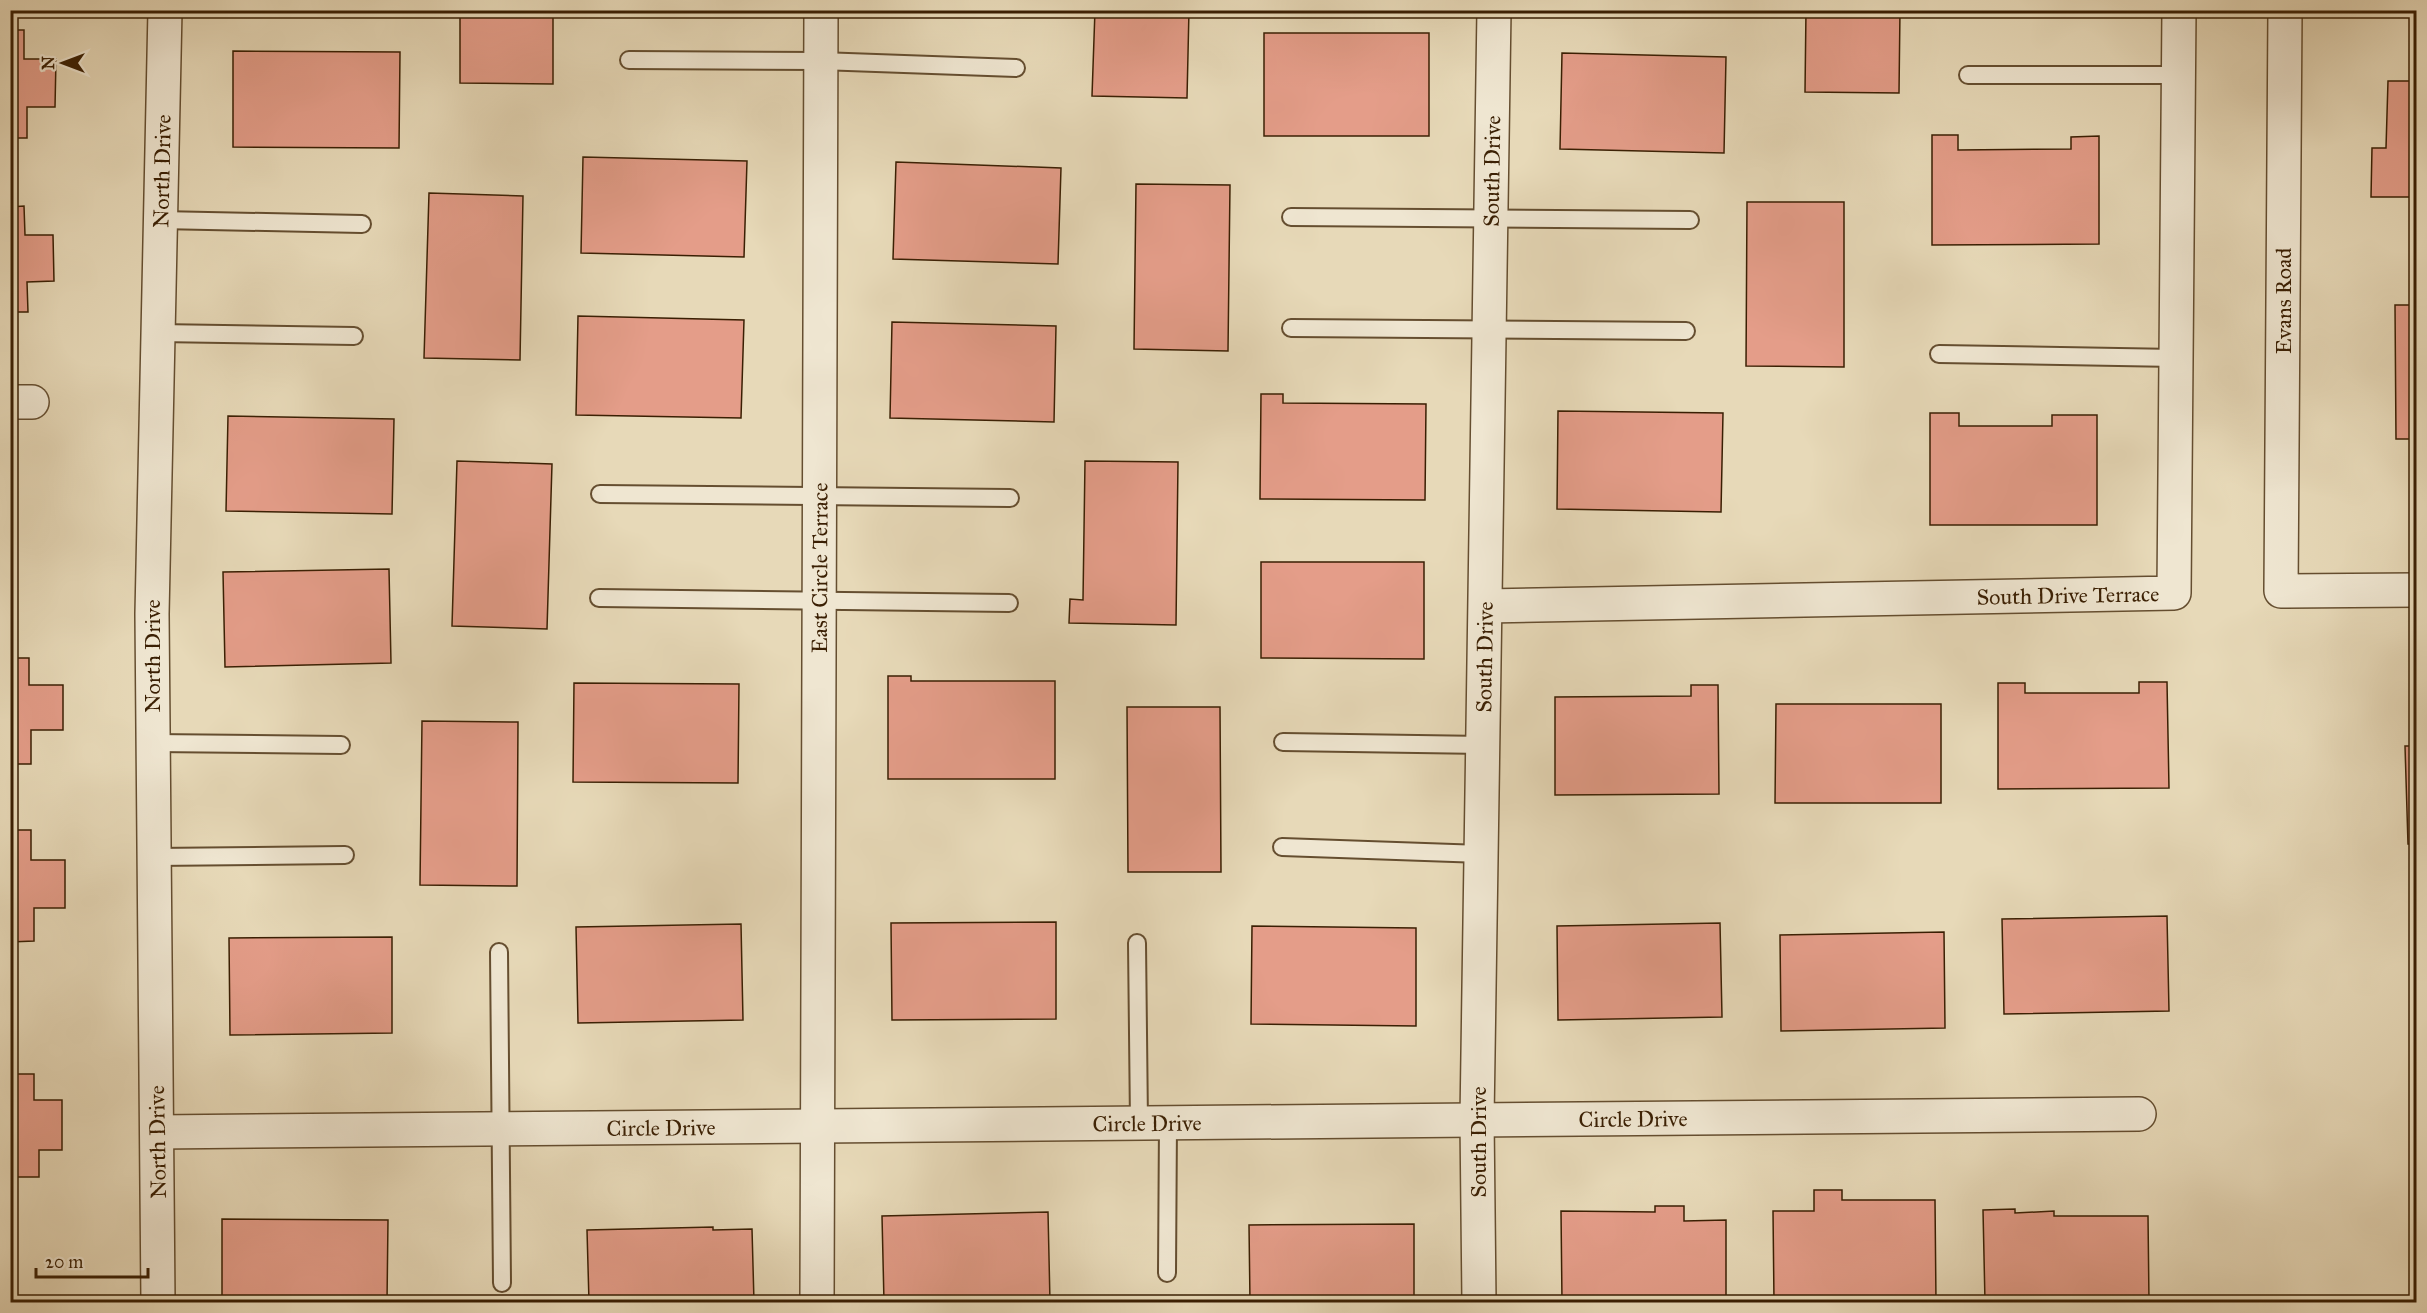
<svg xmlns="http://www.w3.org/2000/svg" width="2427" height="1313" font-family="'IM FELL Great Primer',serif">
<rect width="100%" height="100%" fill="#e7d9b8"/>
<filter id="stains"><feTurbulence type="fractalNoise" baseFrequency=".00333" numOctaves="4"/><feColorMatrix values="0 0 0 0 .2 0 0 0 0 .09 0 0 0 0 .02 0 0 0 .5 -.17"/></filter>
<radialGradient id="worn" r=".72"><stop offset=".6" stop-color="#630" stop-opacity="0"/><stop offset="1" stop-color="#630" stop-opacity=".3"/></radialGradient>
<g fill="#e49d89" stroke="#3a1f03" stroke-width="1.5">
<path d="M460 10H553V84L460 83Z"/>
<path d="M1095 10H1189L1187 98 1092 96Z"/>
<path d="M1806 10H1900L1899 93 1805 92Z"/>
<path d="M10 30H24V59H56L55 107H27V138H10Z"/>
<rect x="1264" y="33" width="165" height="103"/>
<path d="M233 51 400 52 399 148 233 147Z"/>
<path d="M1562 53 1726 57 1724 153 1560 149Z"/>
<path d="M2388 81H2416V197H2371L2372 148H2386Z"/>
<path d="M1932 135H1958V150L2071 149V137L2099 136V244L1932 245Z"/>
<path d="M583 157 747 161 744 257 581 253Z"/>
<path d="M896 162 1061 168 1058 264 893 259Z"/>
<path d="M1136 184 1230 185 1228 351 1134 349Z"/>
<path d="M429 193 523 196 520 360 424 358Z"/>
<path d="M1747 202H1844V367L1746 366Z"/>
<path d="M24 206 25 235H53L54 281 27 282 28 312H10V207Z"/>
<path d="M2395 305H2416V439H2396Z"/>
<path d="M578 316 744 320 741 418 576 415Z"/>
<path d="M892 322 1056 326 1054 422 890 418Z"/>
<path d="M1261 394H1283V403L1426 404 1425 500 1260 499Z"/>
<path d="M1558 411 1723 413 1721 512 1557 509Z"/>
<path d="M1930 413H1959V426H2052V415H2097V525H1930Z"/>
<path d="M228 416 394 419 392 514 226 511Z"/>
<path d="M457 461 552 464 547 629 452 626Z"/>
<path d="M1085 461 1178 462 1176 625 1069 623 1070 599 1083 600Z"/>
<path d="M1261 562H1424V659L1261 658Z"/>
<path d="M389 569 391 663 225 667 223 572Z"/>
<path d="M10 658H29V685H63V730H31V764H10Z"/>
<path d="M888 676H911V681H1055V779H888Z"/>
<path d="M2139 682H2167L2169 788 1998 789V683H2025V693H2139Z"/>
<path d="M574 683 739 684 738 783 573 782Z"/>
<path d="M1691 685H1718L1719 794 1555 795V697L1691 696Z"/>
<path d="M1776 704H1941V803H1775Z"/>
<path d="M1127 707H1220L1221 872H1128Z"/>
<path d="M422 721 518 722 517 886 420 885Z"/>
<path d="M2405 746H2416V844H2408Z"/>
<path d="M10 830H31V860H65V908H34V941L10 942Z"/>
<path d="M2167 916 2169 1011 2004 1014 2002 919Z"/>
<path d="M1056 922V1019L892 1020 891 923Z"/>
<path d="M1720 923 1722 1017 1558 1020 1557 926Z"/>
<path d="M741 924 743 1020 578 1023 576 927Z"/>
<path d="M1252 926 1416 928V1026L1251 1024Z"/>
<path d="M1944 932 1945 1028 1781 1031 1780 935Z"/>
<path d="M392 937V1033L230 1035 229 938Z"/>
<path d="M10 1074H34V1100H62V1150H39V1177H10Z"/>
<path d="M1814 1190H1842V1200H1935L1936 1302H1774L1773 1211H1814Z"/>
<path d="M1655 1206H1684V1221L1726 1220V1302H1562L1561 1211 1655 1212Z"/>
<path d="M2015 1209V1213L2054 1211V1216H2148L2149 1302H1985L1983 1210Z"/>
<path d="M1048 1212 1050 1302H884L882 1216Z"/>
<path d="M222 1219 388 1220 387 1302H222Z"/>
<path d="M1414 1224V1302H1250L1249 1225Z"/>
<path d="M713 1227V1230L752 1229 754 1302H589L587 1230Z"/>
<path d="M10 1260H16L17 1302H10Z"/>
</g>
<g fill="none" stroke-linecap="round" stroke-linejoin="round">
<g stroke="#654e30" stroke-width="20">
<g id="lane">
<path d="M629 60 820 61 1016 68"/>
<path d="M1968 75H2179"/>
<path d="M1291 217 1690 220"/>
<path d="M160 220 362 224"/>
<path d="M1291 328 1686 331"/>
<path d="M158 333 354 336"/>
<path d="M1939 354 2176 358"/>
<path d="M600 494 1010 498"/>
<path d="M599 598 1009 603"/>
<path d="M1283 742 1484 745"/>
<path d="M153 743 341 745"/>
<path d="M1282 847 1482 854"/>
<path d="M154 857 345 855"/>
<path d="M1137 943 1139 1123"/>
<path d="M499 952 502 1283"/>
<path d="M1167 1273 1168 1123"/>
</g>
</g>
<g stroke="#654e30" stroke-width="36">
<g id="street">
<path d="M2285 10 2281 591 2416 590"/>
<path d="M10 402H32"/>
<path id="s1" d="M1486 606 2174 593 2179 10"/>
<path id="s2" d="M157 1132 2139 1114"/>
<path id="s3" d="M158 1302 152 614 165 10"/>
<path id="s4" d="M817 1302 821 10"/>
<path id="s5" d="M1479 1302 1477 1119 1494 10"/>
</g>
</g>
<use href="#lane" stroke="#efe6d1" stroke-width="16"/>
<use href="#street" stroke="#efe6d1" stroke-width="33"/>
</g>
<g text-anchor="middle" stroke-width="4.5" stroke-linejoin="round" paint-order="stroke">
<g font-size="22" fill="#3a1f03" stroke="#efe6d1">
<text dy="8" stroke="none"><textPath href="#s3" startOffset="1131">North Drive</textPath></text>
<text dy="8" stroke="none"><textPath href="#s5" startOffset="1131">South Drive</textPath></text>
<text transform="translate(2283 301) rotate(-90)" y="8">Evans Road</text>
<text dy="8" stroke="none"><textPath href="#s4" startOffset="734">East Circle Terrace</textPath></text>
<text dy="8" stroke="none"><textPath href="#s1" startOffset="582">South Drive Terrace</textPath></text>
<text transform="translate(152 656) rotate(-90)" y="8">North Drive</text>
<text dy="8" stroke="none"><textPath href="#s5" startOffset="645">South Drive</textPath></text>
<text dy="8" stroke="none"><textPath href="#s2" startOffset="1476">Circle Drive</textPath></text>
<text dy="8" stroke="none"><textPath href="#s2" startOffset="990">Circle Drive</textPath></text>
<text dy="8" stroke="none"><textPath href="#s2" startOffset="504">Circle Drive</textPath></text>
<text transform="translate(157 1142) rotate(-91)" y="8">North Drive</text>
<text transform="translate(1478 1142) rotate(-90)" y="8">South Drive</text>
</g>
</g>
<rect width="2427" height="1313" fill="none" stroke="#e7d9b8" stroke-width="36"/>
<rect x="12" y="12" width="2403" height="1289" fill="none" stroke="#3a1f03" stroke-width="3"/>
<rect x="18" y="18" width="2391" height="1277" fill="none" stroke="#3a1f03" stroke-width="1.5"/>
<g transform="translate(63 63) rotate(270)" stroke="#efe6d1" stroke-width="4.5" paint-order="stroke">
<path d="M0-4.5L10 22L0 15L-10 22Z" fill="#3a1f03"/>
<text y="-9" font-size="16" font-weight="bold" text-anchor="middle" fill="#3a1f03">N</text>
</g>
<path d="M36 1268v9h112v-9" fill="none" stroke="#3a1f03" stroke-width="3"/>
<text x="45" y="1268" font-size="18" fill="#3a1f03" stroke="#efe6d1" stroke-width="4.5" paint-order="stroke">20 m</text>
<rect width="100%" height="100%" filter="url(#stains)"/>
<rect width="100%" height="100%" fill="url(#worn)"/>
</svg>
